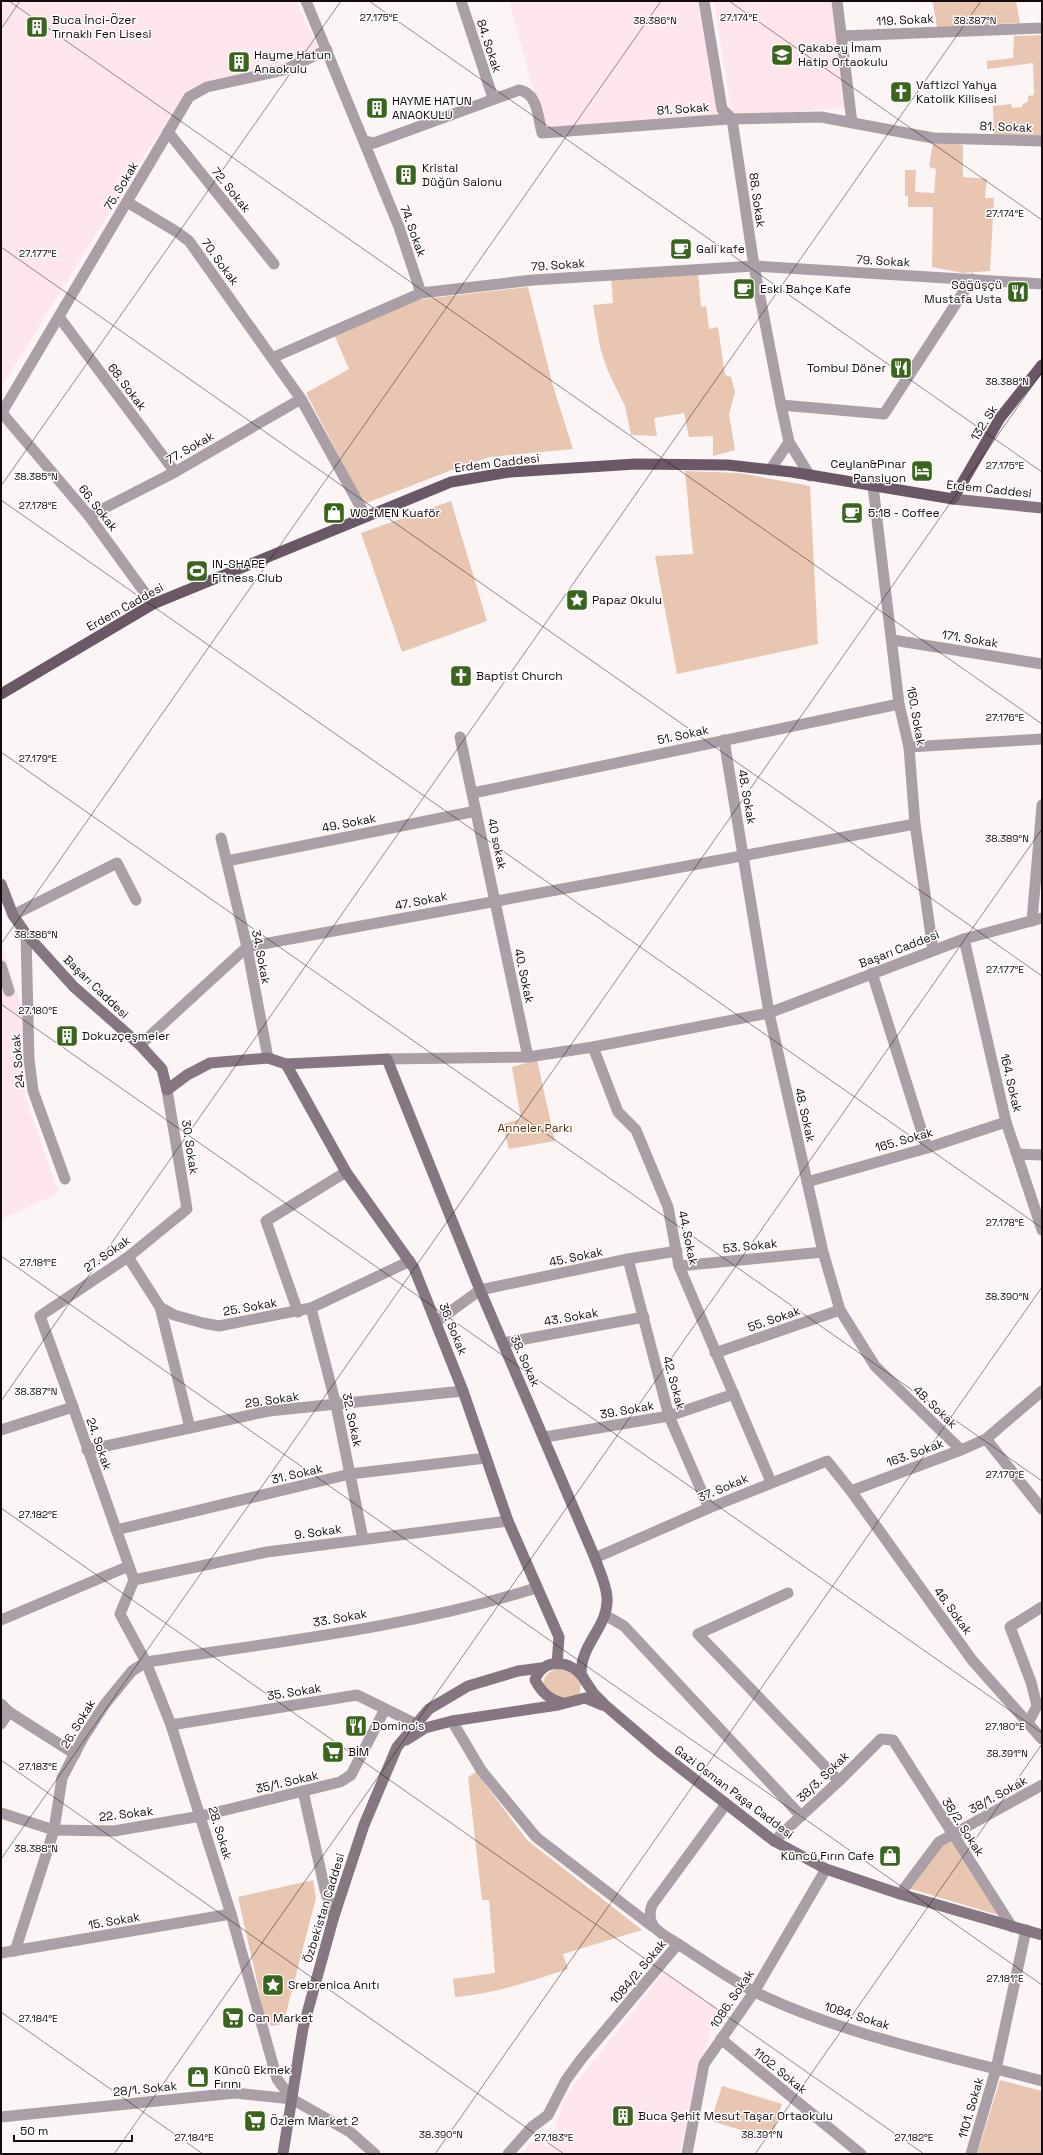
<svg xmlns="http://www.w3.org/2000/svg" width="1043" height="2155" font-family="'Space Grotesk',sans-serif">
<rect width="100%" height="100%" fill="#fbf5f6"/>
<g fill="#fee6ec">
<path d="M1 1H296L320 52 249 77 195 88 147 151 1 388Z"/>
<path d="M509 1H698L718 115 544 129Z"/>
<path d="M714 1H835L848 108 732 116Z"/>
<path d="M1 941 25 1021 27 1033 25 1096 59 1193 1 1219Z"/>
<path d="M664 1972 717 2007 679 2154H521L534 2140 549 2148 565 2097Z"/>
</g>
<g fill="#e8c6b1">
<path d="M931 1H1016L1020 23 937 27 933 4Z"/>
<path d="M1042 35V136L994 135 993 106 1011 104 1012 108 1022 107 1023 104 1028 102V96L1034 95 1033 63 987 69V61L1013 58 1014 36Z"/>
<path d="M933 142 963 145V177L987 179 985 198H994L990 271 963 273 932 267 933 207H908V196H905V170H916L915 192 934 193 936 169 929 167Z"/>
<path d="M698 272 701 307 706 306 709 329 718 327 725 375 731 377 735 392 729 414 735 450 713 456V436L689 437 684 413 654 418 657 436 631 435 625 406 607 369 600 347 593 305 613 303 611 277Z"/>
<path d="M528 287 553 386 573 449 490 457 449 471 364 504 306 393 349 369 333 332 415 300Z"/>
<path d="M685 471 739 473 810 486 818 644 677 674 655 556 693 554Z"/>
<path d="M451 501 487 621 402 652 361 533Z"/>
<path d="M537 1060 555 1141 509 1149 502 1124 521 1119 512 1067Z"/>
<path d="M556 1669C568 1670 574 1673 581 1683L580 1693C562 1706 558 1699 543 1687 543 1677 547 1673 556 1669Z"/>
<path d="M476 1772 527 1840 642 1930 563 1954 568 1969C531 1981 494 1994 455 1997L453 1979 495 1973 489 1900H482L468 1777Z"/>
<path d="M951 1842 998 1915 911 1889 942 1846Z"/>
<path d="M313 1880 316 1898 285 2017 279 2025 272 2026 266 2022 238 1897Z"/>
<path d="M1000 2080 1042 2091V2154H977Z"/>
<path d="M722 2086 782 2104 771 2139 711 2121Z"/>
</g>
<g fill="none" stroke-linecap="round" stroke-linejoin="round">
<g stroke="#aa9fa7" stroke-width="11">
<path d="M306 1 399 227 421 293"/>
<path d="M461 1 493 98"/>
<path d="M704 1 722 109 732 119 754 266 781 405 789 442 810 476"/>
<path d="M837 1 852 123"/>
<path d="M842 36 1042 28"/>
<path d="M168 132 274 264"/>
<path d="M364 141 374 143 519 90C538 93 538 118 542 133L729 119 821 117 933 138 1042 141"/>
<path d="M127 202 177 232 189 241 272 358"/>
<path d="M59 317 175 472"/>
<path d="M781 405 884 414 972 279"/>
<path d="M2 413 89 516 153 604"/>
<path d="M1 414 189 97 207 87 284 70 327 50"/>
<path d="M770 470 789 442"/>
<path d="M873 486 899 704 909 747 915 824 933 950"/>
<path d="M365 515 301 399 272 358 421 293 533 280 754 266 1042 284"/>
<path d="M89 516 175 472 301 399"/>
<path d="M893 640 1042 664"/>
<path d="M460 737 528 1057"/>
<path d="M724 740 769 1013 823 1252 840 1310 875 1366 961 1450"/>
<path d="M909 747 1042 739"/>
<path d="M473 793 899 704"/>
<path d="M221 838 247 947 268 1058"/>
<path d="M227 861 476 811"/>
<path d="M13 915 117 863 136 900"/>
<path d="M1032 921 1042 805"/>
<path d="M26 934 29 1059 33 1091 65 1179"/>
<path d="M964 939 1006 1122 1042 1230"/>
<path d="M1 966 9 991"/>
<path d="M872 973 927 1148"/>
<path d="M140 1045 247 947 915 824"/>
<path d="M593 1047 618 1112 636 1130 668 1207 679 1266 771 1482"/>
<path d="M1017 1154 1042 1155"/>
<path d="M807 1182 927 1148 1006 1122"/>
<path d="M128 1257 160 1307 174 1315 203 1323 219 1326 311 1308 410 1261"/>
<path d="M628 1259 669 1416 709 1508"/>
<path d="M679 1266 823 1252"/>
<path d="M160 1307 190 1428"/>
<path d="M311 1308 336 1405 363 1539"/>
<path d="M298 1312 266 1221 346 1172"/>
<path d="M436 1322 480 1290 628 1259 677 1251"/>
<path d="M503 1343 644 1317"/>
<path d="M715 1353 840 1310"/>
<path d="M73 1407 134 1580"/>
<path d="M545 1437 669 1416 734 1394"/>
<path d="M986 1439 1042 1509"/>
<path d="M87 1450 269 1411 463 1391"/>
<path d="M851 1491 961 1450 986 1439 1042 1391"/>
<path d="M116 1530 350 1474 486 1458"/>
<path d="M595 1558 709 1508 827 1461 851 1491 972 1660 1042 1739"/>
<path d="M134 1580 120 1614 146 1662 171 1725 231 1914 277 2079 292 2099 350 2132 375 2154"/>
<path d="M134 1580 267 1552 508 1521"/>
<path d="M788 1593 698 1634 839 1781"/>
<path d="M605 1615 624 1626 801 1816"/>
<path d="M1 1620 129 1566"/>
<path d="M1 1704 9 1712 1 1724"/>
<path d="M9 1712 75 1754"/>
<path d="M452 1721 481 1770 536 1837 653 1927"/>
<path d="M1028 1723 1037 1706 1031 1682 1010 1627 1042 1607"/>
<path d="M171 1725 357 1695 416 1724"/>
<path d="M303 1791 325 1890 334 1916"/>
<path d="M1 1813 54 1830 114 1831 201 1816 340 1782 351 1775 385 1709"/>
<path d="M774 1841 839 1781 881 1739 893 1740 1012 1927"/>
<path d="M900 1894 939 1842 1042 1785"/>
<path d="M678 1944C703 1960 729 1979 755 1992 843 2035 947 2055 1042 2081"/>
<path d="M15 1951 54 1830 62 1778 83 1738 105 1704 132 1671 146 1662C275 1642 413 1627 536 1588"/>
<path d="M1 1953 231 1914"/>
<path d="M721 2039 861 2154"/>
<path d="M508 2154 532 2127 548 2115 566 2080 582 2058 678 1944C662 1933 644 1928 652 1905L726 1804"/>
<path d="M687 2154 704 2064 754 1992 826 1869"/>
<path d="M971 2154 996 2069 1026 1930"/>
</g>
<g stroke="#aa9fa7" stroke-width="11">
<path d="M387 1059 528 1057 593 1047 769 1013 964 939 1042 918"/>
<path d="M1 1430 73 1407 40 1316 128 1257 187 1209 167 1090"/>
<path d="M1 2117 235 2093 292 2099"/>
</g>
<g stroke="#857681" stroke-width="11">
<path d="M953 499 1042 508"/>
<path d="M1 884 13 915 26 934 74 987 140 1045 162 1069 167 1090 187 1075 210 1063 268 1058 286 1064 387 1059 480 1290 595 1558C599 1570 606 1584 607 1597 609 1627 581 1642 581 1674"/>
<path d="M286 1064 346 1172 414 1268 463 1391 508 1521 559 1637 557 1664"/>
<path d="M584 1679 594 1694 606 1706 661 1753 774 1841 826 1869 900 1894 1042 1935"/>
<path d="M563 1703C549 1699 542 1693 535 1680 543 1657 570 1660 583 1677"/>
<path d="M406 1740 425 1728 452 1721 558 1705 585 1698 602 1705"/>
<path d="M283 2154 303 2028 334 1916 364 1825 397 1747 429 1709 468 1686 518 1671 541 1668"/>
</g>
<path stroke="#6a5866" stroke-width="11" d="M1 694 153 604 451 482 510 472 636 464 728 465 792 472 953 499 1000 418 1042 365"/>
</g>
<path fill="none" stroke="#140a0d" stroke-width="1" stroke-opacity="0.45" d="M9 1 1042 724M369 1 1042 472M729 1 1042 220M1 29 20 1M1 247 1042 976M1 486 341 1M1 500 1042 1228M1 752 1042 1481M1 944 661 1M1 1004 1042 1733M1 1256 1042 1985M1 1401 981 1M1 1508 924 2154M1 1760 564 2154M1 1859 1042 372M1 2012 203 2154M114 2154 1042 829M435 2154 1042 1287M755 2154 1042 1744"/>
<defs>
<g id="building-square" transform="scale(1.15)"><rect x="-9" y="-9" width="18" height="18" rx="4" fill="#3b641f" stroke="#fff"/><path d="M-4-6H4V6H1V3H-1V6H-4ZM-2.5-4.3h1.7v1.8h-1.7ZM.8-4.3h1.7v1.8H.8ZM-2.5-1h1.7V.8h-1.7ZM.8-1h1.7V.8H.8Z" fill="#fff"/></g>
<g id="school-square" transform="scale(1.15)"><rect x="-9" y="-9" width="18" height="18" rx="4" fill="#3b641f" stroke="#fff"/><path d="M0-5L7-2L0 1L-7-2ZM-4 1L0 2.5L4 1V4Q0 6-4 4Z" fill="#fff"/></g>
<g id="church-square" transform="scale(1.15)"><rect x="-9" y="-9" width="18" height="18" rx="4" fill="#3b641f" stroke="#fff"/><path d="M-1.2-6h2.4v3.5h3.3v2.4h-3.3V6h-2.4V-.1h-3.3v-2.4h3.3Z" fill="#fff"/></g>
<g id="cafe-square" transform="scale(1.15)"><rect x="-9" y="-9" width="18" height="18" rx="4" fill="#3b641f" stroke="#fff"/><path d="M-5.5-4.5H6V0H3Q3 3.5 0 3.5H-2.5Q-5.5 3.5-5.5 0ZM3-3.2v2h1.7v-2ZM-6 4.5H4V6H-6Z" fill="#fff"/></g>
<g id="restaurant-square" transform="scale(1.15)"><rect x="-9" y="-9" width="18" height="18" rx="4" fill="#3b641f" stroke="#fff"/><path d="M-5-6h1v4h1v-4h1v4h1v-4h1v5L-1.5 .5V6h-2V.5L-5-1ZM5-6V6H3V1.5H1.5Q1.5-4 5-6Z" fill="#fff"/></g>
<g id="hotel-square" transform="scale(1.15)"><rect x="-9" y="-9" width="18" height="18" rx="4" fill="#3b641f" stroke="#fff"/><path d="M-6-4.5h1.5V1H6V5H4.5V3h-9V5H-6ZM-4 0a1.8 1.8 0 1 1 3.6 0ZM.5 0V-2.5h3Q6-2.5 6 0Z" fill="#fff"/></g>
<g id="shop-square" transform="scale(1.15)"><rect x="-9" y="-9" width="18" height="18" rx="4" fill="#3b641f" stroke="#fff"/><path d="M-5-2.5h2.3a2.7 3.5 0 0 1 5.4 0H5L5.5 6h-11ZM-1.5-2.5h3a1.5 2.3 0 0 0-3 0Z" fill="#fff"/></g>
<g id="stadium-square" transform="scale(1.15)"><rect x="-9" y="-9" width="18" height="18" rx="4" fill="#3b641f" stroke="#fff"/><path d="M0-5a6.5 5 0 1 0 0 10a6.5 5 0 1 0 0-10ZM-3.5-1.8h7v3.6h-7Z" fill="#fff"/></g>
<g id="sight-square" transform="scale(1.15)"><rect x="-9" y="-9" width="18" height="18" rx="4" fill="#3b641f" stroke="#fff"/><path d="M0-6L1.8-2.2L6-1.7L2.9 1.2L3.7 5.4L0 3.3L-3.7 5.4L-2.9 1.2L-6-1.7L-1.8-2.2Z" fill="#fff"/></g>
<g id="supermarket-square" transform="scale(1.15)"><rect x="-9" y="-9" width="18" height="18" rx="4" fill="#3b641f" stroke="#fff"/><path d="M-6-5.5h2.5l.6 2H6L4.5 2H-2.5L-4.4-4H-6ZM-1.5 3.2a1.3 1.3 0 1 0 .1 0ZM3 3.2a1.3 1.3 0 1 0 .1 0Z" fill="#fff"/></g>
</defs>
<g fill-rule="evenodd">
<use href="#building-square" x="37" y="27"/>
<use href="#school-square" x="782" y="55"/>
<use href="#building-square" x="239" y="62"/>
<use href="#church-square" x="901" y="92"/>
<use href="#building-square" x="377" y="108"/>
<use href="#building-square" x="406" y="175"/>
<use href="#cafe-square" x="681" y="249"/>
<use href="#cafe-square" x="744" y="289"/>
<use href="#restaurant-square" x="1018" y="292"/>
<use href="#restaurant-square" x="901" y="368"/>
<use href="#hotel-square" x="922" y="471"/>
<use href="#shop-square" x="334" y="513"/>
<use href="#cafe-square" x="852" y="513"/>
<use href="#stadium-square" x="197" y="571"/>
<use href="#sight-square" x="577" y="600"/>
<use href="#church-square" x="461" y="676"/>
<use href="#building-square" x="67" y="1036"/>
<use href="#restaurant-square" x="356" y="1726"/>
<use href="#supermarket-square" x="333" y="1752"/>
<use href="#shop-square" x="890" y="1856"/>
<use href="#sight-square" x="273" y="1985"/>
<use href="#supermarket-square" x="233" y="2018"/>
<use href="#shop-square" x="198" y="2077"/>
<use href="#building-square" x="623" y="2116"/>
<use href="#supermarket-square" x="255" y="2121"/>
</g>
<g text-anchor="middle" stroke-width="3" stroke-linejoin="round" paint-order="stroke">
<g font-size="12" fill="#140a0d" stroke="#fff" text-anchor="start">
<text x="52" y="24">Buca İnci-Özer<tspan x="52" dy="14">Tırnaklı Fen Lisesi</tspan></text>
<text x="798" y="52">Çakabey İmam<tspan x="798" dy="14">Hatip Ortaokulu</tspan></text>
<text x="254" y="59">Hayme Hatun<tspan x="254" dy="14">Anaokulu</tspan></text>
<text x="916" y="89">Vaftizci Yahya<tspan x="916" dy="14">Katolik Kilisesi</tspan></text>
<text x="392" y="105">HAYME HATUN<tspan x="392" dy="14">ANAOKULU</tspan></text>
<text x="422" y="172">Kristal<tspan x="422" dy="14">Düğün Salonu</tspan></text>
<text x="696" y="253">Gali kafe</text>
<text x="1002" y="289" text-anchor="end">Söğüşçü<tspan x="1002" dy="14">Mustafa Usta</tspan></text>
<text x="760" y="293">Eski Bahçe Kafe</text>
<text x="886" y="372" text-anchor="end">Tombul Döner</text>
<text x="906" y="468" text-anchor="end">Ceylan&amp;Pınar<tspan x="906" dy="14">Pansiyon</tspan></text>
<text x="350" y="517">WO-MEN Kuaför</text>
<text x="868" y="517">5:18 - Coffee</text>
<text x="212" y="568">IN-SHAPE<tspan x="212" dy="14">Fitness Club</tspan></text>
<text x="592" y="604">Papaz Okulu</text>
<text x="476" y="680">Baptist Church</text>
<text x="82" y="1040">Dokuzçeşmeler</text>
<text x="372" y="1730">Domino's</text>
<text x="348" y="1756">BİM</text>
<text x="874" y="1860" text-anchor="end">Küncü Fırın Cafe</text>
<text x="288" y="1989">Srebrenica Anıtı</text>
<text x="248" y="2022">Can Market</text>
<text x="214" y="2074">Küncü Ekmek<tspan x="214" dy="14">Fırını</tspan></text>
<text x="638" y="2120">Buca Şehit Mesut Taşar Ortaokulu</text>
<text x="270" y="2125">Özlem Market 2</text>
</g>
<g font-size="12" fill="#140a0d" stroke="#fff">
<text transform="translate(905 20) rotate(-3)" y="4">119. Sokak</text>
<text transform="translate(489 46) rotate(72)" y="4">84. Sokak</text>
<text transform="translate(683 109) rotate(-4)" y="4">81. Sokak</text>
<text transform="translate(1006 127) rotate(2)" y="4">81. Sokak</text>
<text transform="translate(121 186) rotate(-59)" y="4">75. Sokak</text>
<text transform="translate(231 190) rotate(51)" y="4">72. Sokak</text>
<text transform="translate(757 200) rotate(82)" y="4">88. Sokak</text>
<text transform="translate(413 231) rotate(70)" y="4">74. Sokak</text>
<text transform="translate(883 261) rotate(3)" y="4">79. Sokak</text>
<text transform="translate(220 262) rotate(54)" y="4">70. Sokak</text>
<text transform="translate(558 265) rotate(-4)" y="4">79. Sokak</text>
<text transform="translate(127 387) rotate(53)" y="4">68. Sokak</text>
<text transform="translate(984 423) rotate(-58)" y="4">132. Sk</text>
<text transform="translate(190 448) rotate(-30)" y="4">77. Sokak</text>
<text transform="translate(497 463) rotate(-7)" y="4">Erdem Caddesi</text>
<text transform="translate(989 489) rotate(6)" y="4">Erdem Caddesi</text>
<text transform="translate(98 508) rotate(52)" y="4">66. Sokak</text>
<text transform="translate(125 607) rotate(-29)" y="4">Erdem Caddesi</text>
<text transform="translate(970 639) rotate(9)" y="4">171. Sokak</text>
<text transform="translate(916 716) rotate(80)" y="4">160. Sokak</text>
<text transform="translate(683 735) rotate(-12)" y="4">51. Sokak</text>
<text transform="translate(747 797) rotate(80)" y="4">48. Sokak</text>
<text transform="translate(349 823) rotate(-11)" y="4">49. Sokak</text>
<text transform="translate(497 844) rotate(78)" y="4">40 sokak</text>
<text transform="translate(421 901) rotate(-11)" y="4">47. Sokak</text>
<text transform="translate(899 949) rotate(-21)" y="4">Başarı Caddesi</text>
<text transform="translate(261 957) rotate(79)" y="4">34. Sokak</text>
<text transform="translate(524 976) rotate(78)" y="4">40. Sokak</text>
<text transform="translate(96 987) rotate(44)" y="4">Başarı Caddesi</text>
<text transform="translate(18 1061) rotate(-95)" y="4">24. Sokak</text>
<text transform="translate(1011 1083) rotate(77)" y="4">164. Sokak</text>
<text transform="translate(805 1115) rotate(77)" y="4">48. Sokak</text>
<text transform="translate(904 1140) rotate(-16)" y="4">165. Sokak</text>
<text transform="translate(190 1147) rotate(81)" y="4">30. Sokak</text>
<text transform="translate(688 1238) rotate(78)" y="4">44. Sokak</text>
<text transform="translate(750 1246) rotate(-6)" y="4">53. Sokak</text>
<text transform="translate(107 1254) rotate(-35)" y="4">27. Sokak</text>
<text transform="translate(576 1257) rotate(-12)" y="4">45. Sokak</text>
<text transform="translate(250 1307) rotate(-10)" y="4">25. Sokak</text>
<text transform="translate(571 1317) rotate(-10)" y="4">43. Sokak</text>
<text transform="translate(774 1319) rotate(-19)" y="4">55. Sokak</text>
<text transform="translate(453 1329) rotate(68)" y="4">36. Sokak</text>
<text transform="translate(525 1361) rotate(66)" y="4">38. Sokak</text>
<text transform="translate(674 1383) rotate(75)" y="4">42. Sokak</text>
<text transform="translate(272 1400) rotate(-8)" y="4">29. Sokak</text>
<text transform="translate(935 1407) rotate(44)" y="4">48. Sokak</text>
<text transform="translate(627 1410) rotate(-10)" y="4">39. Sokak</text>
<text transform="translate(352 1420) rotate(78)" y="4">32. Sokak</text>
<text transform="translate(99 1444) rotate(71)" y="4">24. Sokak</text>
<text transform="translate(915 1453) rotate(-20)" y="4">163. Sokak</text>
<text transform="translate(297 1474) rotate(-13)" y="4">31. Sokak</text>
<text transform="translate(723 1488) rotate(-23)" y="4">37. Sokak</text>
<text transform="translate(318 1532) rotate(-8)" y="4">9. Sokak</text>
<text transform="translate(953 1611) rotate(54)" y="4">46. Sokak</text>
<text transform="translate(340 1618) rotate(-10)" y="4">33. Sokak</text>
<text transform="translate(294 1692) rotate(-9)" y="4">35. Sokak</text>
<text transform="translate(78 1724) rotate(-59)" y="4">26. Sokak</text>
<text transform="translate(823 1777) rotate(-44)" y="4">38/3. Sokak</text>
<text transform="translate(287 1782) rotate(-13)" y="4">35/1. Sokak</text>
<text transform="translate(734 1792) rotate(37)" y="4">Gazi Osman Paşa Caddesi</text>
<text transform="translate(998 1795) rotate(-29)" y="4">38/1. Sokak</text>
<text transform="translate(126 1814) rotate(-7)" y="4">22. Sokak</text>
<text transform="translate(963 1827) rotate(57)" y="4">38/2. Sokak</text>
<text transform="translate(220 1833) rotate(73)" y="4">28. Sokak</text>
<text transform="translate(324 1908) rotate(-73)" y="4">Özbekistan Caddesi</text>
<text transform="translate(114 1921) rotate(-10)" y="4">15. Sokak</text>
<text transform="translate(638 1972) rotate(-50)" y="4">1084/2. Sokak</text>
<text transform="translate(732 1999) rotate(-56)" y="4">1086. Sokak</text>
<text transform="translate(857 2016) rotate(17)" y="4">1084. Sokak</text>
<text transform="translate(780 2071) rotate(39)" y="4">1102. Sokak</text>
<text transform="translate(145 2089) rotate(-6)" y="4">28/1. Sokak</text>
<text transform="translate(971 2108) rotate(-74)" y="4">1101. Sokak</text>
</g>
<g font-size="12" fill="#5d2d03" stroke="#fff">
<text x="535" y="1132">Anneler Parkı</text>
</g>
</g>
<g font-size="10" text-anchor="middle" fill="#140a0d" stroke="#fff" stroke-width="3" stroke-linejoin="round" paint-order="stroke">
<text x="379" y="21">27.175°E</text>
<text x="739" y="21">27.174°E</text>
<text x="655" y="24">38.386°N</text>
<text x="975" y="24">38.387°N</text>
<text x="1005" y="217">27.174°E</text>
<text x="38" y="257">27.177°E</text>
<text x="1007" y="385">38.388°N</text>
<text x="1005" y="469">27.175°E</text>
<text x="36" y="480">38.385°N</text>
<text x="38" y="509">27.178°E</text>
<text x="1005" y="721">27.176°E</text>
<text x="38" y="762">27.179°E</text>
<text x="1007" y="842">38.389°N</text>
<text x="36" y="938">38.386°N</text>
<text x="1005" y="973">27.177°E</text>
<text x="38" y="1014">27.180°E</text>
<text x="1005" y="1226">27.178°E</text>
<text x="38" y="1266">27.181°E</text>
<text x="1007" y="1300">38.390°N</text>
<text x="36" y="1395">38.387°N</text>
<text x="1005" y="1478">27.179°E</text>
<text x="38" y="1518">27.182°E</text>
<text x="1005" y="1730">27.180°E</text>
<text x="1007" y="1757">38.391°N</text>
<text x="38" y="1770">27.183°E</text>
<text x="36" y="1852">38.388°N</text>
<text x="1005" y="1982">27.181°E</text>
<text x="38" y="2022">27.184°E</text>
<text x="441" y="2138">38.390°N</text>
<text x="762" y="2138">38.391°N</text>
<text x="194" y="2141">27.184°E</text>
<text x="554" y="2141">27.183°E</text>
<text x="914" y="2141">27.182°E</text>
</g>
<rect width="1043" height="2155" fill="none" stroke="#140a0d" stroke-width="4"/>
<path d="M14 2135v6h118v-6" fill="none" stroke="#140a0d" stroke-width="2"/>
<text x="20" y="2135" font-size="12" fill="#140a0d" stroke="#ffffff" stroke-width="3" paint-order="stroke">50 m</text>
</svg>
